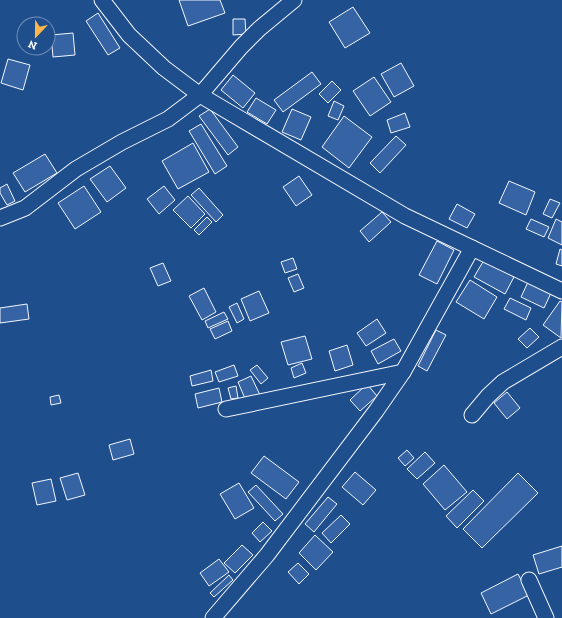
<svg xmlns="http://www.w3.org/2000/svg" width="562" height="618" font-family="'Zilla Slab',serif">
<rect width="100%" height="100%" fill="#1f4e8c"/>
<g fill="#3563a3" stroke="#f2f6ff">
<path d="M179 0H220L225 13 188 26Z"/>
<path d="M353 7 370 33 345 48 329 22Z"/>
<path d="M98 13 120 48 108 55 86 21Z"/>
<path d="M233 19H245L246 34 233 35Z"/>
<path d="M73 33 75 55 53 57 51 35Z"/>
<path d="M8 59 30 65 23 90 1 83Z"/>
<path d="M401 63 414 86 394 97 381 74Z"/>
<path d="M312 72 321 84 283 112 274 100Z"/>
<path d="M233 75 255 93 243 108 221 90Z"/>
<path d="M374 77 391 102 370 116 353 91Z"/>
<path d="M332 81 341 90 328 103 319 94Z"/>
<path d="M256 98 276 110 267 124 247 112Z"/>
<path d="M334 101 344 106 338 120 328 116Z"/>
<path d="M210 109 238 147 228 155 199 116Z"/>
<path d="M292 109 311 117 301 140 282 132Z"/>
<path d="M405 113 410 127 391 133 387 120Z"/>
<path d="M344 116 372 137 349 168 322 147Z"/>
<path d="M201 124 227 166 215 174 189 131Z"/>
<path d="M396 136 406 145 380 173 370 163Z"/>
<path d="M193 143 209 172 178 189 162 161Z"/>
<path d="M45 154 57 173 25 192 13 173Z"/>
<path d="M110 166 126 188 107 202 90 179Z"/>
<path d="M299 176 312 195 296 206 283 187Z"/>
<path d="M509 181 535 192 526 215 499 203Z"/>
<path d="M7 184 15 201 7 205 0 193V188Z"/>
<path d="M84 186 101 212 75 229 58 203Z"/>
<path d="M164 186 175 200 159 214 147 199Z"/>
<path d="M199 188 223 215 216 222 191 195Z"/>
<path d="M188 196 205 214 191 228 173 210Z"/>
<path d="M550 199 560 203 552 218 543 214Z"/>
<path d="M457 204 475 214 467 228 449 219Z"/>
<path d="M382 212 391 222 369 242 360 231Z"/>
<path d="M207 217 212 222 199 235 194 230Z"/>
<path d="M531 219 549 227 544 237 526 229Z"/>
<path d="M556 219 562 222V245L548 238Z"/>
<path d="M437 241 454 250 437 284 419 275Z"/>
<path d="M560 249 562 250V266L556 264Z"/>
<path d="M293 258 297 269 285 273 281 262Z"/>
<path d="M484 260 514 277 505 294 474 277Z"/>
<path d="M163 263 171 281 158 286 150 268Z"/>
<path d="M298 274 304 288 294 292 288 278Z"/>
<path d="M470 280 497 297 484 319 456 302Z"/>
<path d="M528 282 551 293 544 308 521 297Z"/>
<path d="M204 288 216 312 202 320 189 296Z"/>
<path d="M259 291 269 313 250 321 241 299Z"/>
<path d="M510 298 531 308 526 320 504 309Z"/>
<path d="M560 301 562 302 561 338 543 325Z"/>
<path d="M237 303 244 319 237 323 229 307Z"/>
<path d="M27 304 29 319 0 323V308Z"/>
<path d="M224 312 228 319 208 328 205 321Z"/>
<path d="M377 319 386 333 366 346 357 333Z"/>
<path d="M228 321 232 331 215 339 210 329Z"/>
<path d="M530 328 539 337 527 348 518 339Z"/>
<path d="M436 330 446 335 427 371 418 366Z"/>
<path d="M305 336 312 359 288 365 281 342Z"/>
<path d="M394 339 401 351 378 364 371 351Z"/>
<path d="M347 345 353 365 335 371 329 351Z"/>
<path d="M302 363 306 373 294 378 291 368Z"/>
<path d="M234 365 238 376 219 382 215 372Z"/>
<path d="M257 365 268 378 261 384 250 370Z"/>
<path d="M211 370 213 381 192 386 190 376Z"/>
<path d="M251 376 260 395 246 401 238 382Z"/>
<path d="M367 384 377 396 360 411 350 400Z"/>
<path d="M236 386 238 398 231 399 228 388Z"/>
<path d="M219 388 222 402 198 408 195 394Z"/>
<path d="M507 392 520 408 507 419 494 403Z"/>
<path d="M59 395 61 403 51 405 50 397Z"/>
<path d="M130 439 134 454 113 460 109 445Z"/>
<path d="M407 450 414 458 405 466 398 458Z"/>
<path d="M425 452 435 463 417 479 407 469Z"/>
<path d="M264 456 299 482 286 499 251 473Z"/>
<path d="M444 465 467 492 445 510 423 484Z"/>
<path d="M355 472 376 490 363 505 342 487Z"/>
<path d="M78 473 85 495 67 500 60 478Z"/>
<path d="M518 473 538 493 482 548 463 529Z"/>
<path d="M51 479 56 501 37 505 32 483Z"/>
<path d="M239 483 254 508 235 519 220 494Z"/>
<path d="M256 485 283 514 275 521 248 492Z"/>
<path d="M473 490 484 501 457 528 446 516Z"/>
<path d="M328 497 337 504 314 532 305 524Z"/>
<path d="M341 515 350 524 331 543 322 533Z"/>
<path d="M263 522 272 531 260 542 252 533Z"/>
<path d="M315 535 333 552 316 570 299 553Z"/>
<path d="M242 545 253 555 235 573 224 563Z"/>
<path d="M562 546V567L539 574 533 555Z"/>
<path d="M219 559 229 572 209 586 200 573Z"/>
<path d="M298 563 309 574 299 584 288 572Z"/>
<path d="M518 574 529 595 491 614 481 593Z"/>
<path d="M229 575 233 580 214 597 210 593Z"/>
</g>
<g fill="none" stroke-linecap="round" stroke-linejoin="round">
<g stroke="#f2f6ff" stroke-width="17">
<g id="street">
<path d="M102 0 129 35 164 68 200 95 405 216 562 291"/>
<path d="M0 218 25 208 76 169 122 142 168 119 200 95 241 47 259 29 294 0"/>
<path d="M226 409 403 372"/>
<path d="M472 415 488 396 503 382 562 347"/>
<path d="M529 580 546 618"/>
<path d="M213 618 267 555 376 411 403 372 472 248"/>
</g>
</g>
<use href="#street" stroke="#1f4e8c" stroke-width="15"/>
</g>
<g transform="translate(36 36) rotate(202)"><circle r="19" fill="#1f4e8c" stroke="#7391ba"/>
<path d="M0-3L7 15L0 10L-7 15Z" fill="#ffb74d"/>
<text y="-6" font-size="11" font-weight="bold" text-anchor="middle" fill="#f2f6ff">N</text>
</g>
</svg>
